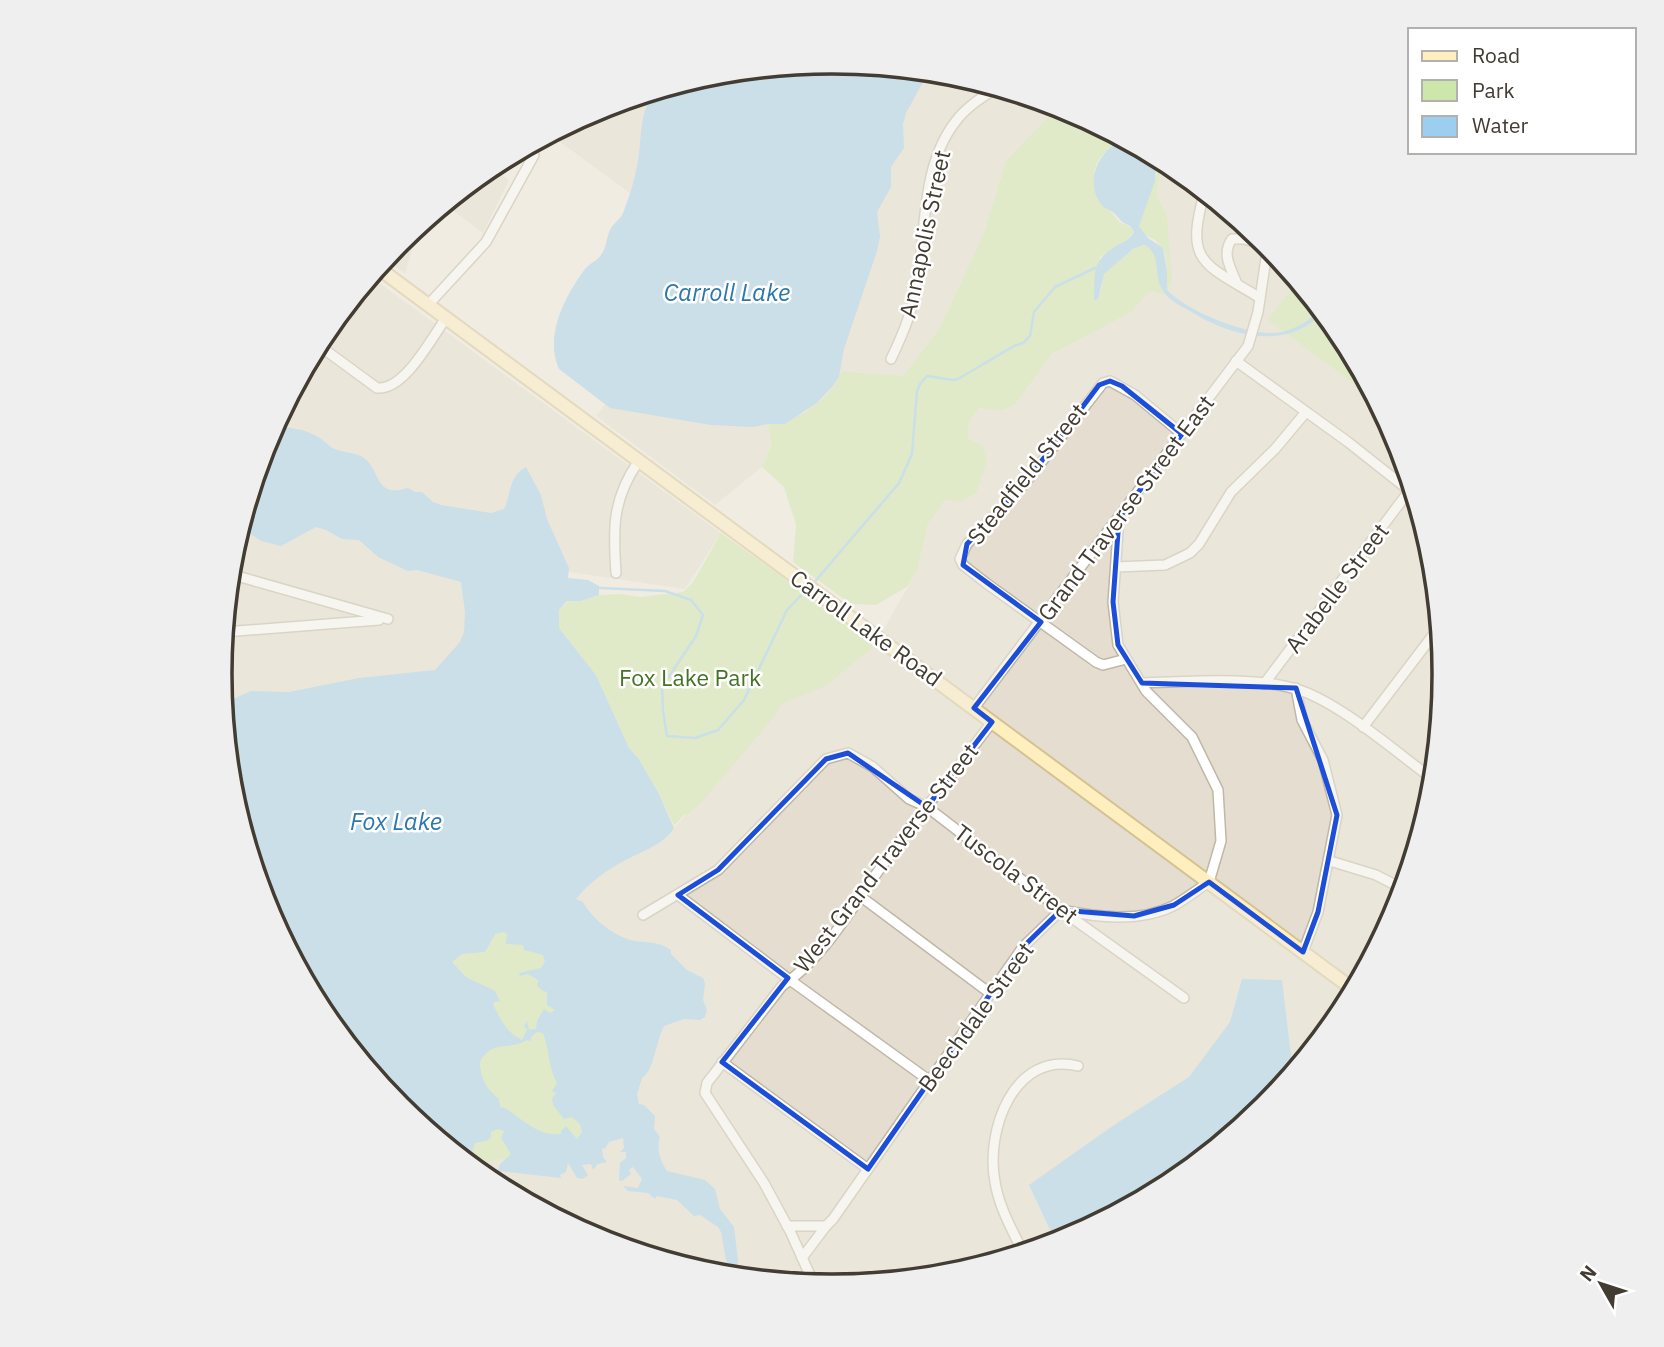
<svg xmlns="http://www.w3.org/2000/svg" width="1664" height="1347" font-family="'IBM Plex Sans',sans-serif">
<rect width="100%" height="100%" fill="#f1ece2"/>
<g fill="#e5ded0">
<path d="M832 61 952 73 1059 106 1006 160 984 233 939 329 903 376 841 371 772 444 762 467 715 505 596 416 719 258 549 134 598 108 713 73Z"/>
<path d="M1162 159 1172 165 1265 241 1298 280 1269 320 1377 401 1398 440 1433 554 1444 674 1432 793 1397 908 1341 1014 1265 1107 1106 1218 1066 1239 951 1274 832 1286 712 1274 597 1239 492 1182 474 1168 495 1160 567 1153 609 1098 665 1179 508 818 674 828 743 749 772 707 874 646 917 571 928 524 946 499 968 439 969 421 979 408 1001 411 1015 405 1052 354 1130 313 1167 215 1157 195Z"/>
<path d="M490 166 509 180 483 233 444 204Z"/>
<path d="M419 224 405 274 385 258 399 240Z"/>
<path d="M370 276 721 533 685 589 535 567 427 751 231 793 220 673 232 554 267 439 323 333Z"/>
</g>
<g fill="#cce7a9">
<path d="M1059 106 1124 139C1108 146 1087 166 1096 187 1100 197 1110 211 1117 219 1122 226 1130 223 1134 232L1127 240 1100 257 1095 279 1094 298 1101 290 1103 274C1113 264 1146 230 1155 255 1159 268 1155 279 1163 292 1166 280 1171 258 1162 247 1155 236 1144 240 1139 224L1158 170 1157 157 1162 159 1157 195 1167 215 1172 281 1165 295 1150 291 1130 313 1052 354 1015 405 1001 411 979 408 969 421 968 439 983 446 987 460 976 493 960 502 946 499 928 524 917 571 907 587 876 605 851 604 793 562 796 525 784 487 762 467 772 444 768 424C794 426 833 396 841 371L903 376 939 329 984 233 1006 160Z"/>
<path d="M1298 280 1341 334 1377 401 1268 320Z"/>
<path d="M721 533 808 595V597L874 646 826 686 781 704 775 716 701 803 687 815 685 814 674 826 659 794 639 759 629 748 596 675 559 628V610L569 600 581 601 599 595 621 594 640 597 683 592 693 582Z"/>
<path d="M477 915 556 935 592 1140 567 1153 495 1160 474 1168 399 1106 325 1016Z"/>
</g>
<g fill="#9ccef0" fill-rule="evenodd">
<path d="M832 61 933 71 922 84 906 113 903 124 904 148 891 167V187L877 212 880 237 877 251 844 349 839 377 832 387 817 403 785 424H768L753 427 711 425 610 408 559 369C544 336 565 296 585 269 590 263 597 261 601 255 607 247 606 238 610 230 613 223 620 220 623 213 629 198 634 182 637 166 643 140 637 111 657 90L713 73Z"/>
<path d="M1124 139 1157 157 1155 181 1139 226 1148 238 1163 248 1167 272V290C1187 311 1244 334 1273 333 1290 333 1310 321 1321 309L1323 312C1288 352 1229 336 1190 311 1181 306 1170 301 1164 292 1152 278 1163 253 1144 245L1133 249 1104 274 1098 299 1094 300C1095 273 1091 261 1116 246 1124 242 1130 239 1134 232L1130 226C1118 220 1122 221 1114 213 1109 209 1104 209 1100 203 1084 179 1100 149 1124 139Z"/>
<path d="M273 427C290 427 306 429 320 438 326 442 331 449 338 450 347 453 357 453 364 458 381 470 374 499 408 488L415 492H422L433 502 441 505 491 513 504 509C512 493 508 477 526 467L541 495 547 519 569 568 568 578 588 580 599 586V595L581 601H567L559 610V628L596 675 629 748 639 759 659 794 674 828C664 845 640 852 624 861 605 871 590 882 576 899L583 902C592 919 614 936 634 941 648 943 658 941 671 950V954L687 970 703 978 705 984 703 1000 707 1010 705 1017 700 1020 684 1019 664 1026C656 1041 654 1071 642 1078L637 1094 639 1104 644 1105 655 1116 654 1129 660 1137C656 1148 660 1160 667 1171L705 1180 715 1189 720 1209 734 1227 738 1260 736 1269 742 1277 729 1276 721 1232 718 1227 700 1215 694 1216 677 1200 657 1196 655 1199 648 1193 628 1191 623 1186 638 1188 642 1179 633 1167 629 1170 631 1174 622 1181 619 1180 620 1163 626 1158V1152H620L624 1148 623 1138 609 1142 605 1149 602 1148 603 1157 607 1162 598 1164 593 1170 591 1164 582 1165 588 1175 583 1179 577 1178 568 1163 566 1172 560 1175 561 1178 498 1171 500 1164 511 1154 501 1138 504 1131 498 1129 491 1132V1137L487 1141 475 1143 472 1152 475 1156V1160L467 1154 463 1155 461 1150 453 1147 448 1131 445 1130 439 1137 441 1140 399 1106 323 1013 266 907 231 793 223 708 231 700 251 691 289 692 359 678 435 670 460 642 464 632 465 612 461 582 417 570 408 571 378 557 359 540 342 539 326 530 316 527 281 546 261 541 240 527 267 439ZM503 932 507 934 506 944 523 945 524 950 543 955 545 961 541 968 519 973 520 976 528 974 538 980 537 986 543 991 547 992V1005L555 1010 550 1013 544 1009 537 1021 536 1029 529 1030 527 1021 524 1026 527 1030 522 1040C505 1031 503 1022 493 1005L494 1002 500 1001 495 991 466 977 452 962 462 954 485 952 495 934ZM537 1032 543 1033C550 1051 548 1068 557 1083L552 1091 556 1093 552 1098 553 1105 564 1119 572 1117 580 1124 582 1132 577 1139 566 1126 561 1131V1134C539 1137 522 1119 505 1108L500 1107 499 1099C487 1090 480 1078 480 1062 491 1039 510 1051 527 1040L531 1042V1037Z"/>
<path d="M1242 979 1282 980 1293 1073 1265 1107 1172 1183 1072 1236 1052 1234 1029 1185 1114 1125 1189 1077 1230 1022Z"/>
</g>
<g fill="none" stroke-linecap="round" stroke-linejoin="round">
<g stroke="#9ccef0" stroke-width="2.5">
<path d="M812 585 899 483 912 454 917 391 920 384 927 376 953 380 958 379 1014 346 1023 343 1030 336 1034 312 1055 287 1095 268"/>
<path d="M600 588 665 591 691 600 703 615 696 636 662 687 663 711 667 736 695 738 718 730 744 700 787 610 807 589"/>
</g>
<g stroke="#bfb7a7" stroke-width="12">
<g id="street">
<path d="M555 134 556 130"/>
<path d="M1205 191C1184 263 1203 263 1260 298"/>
<path d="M1237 284C1231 268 1221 254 1232 239H1244L1268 246"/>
<path d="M428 305 486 242 534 155"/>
<path d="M317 344 377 388C404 391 431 339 446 318"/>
<path d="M891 359C904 332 914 307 918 277 926 226 922 164 956 121 966 107 984 96 998 87"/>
<path d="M1236 361 1348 442 1415 495"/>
<path d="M1116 567 1165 565 1190 553 1199 544 1231 492 1275 449 1306 412"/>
<path d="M616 573C613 529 612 500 638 462"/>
<path d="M230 574 388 619"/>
<path d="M224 632 379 620"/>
<path d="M1126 659 1103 665 1096 662 986 583 963 565 960 559 967 544 1025 483 1103 383 1110 381 1135 395 1182 434"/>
<path d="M1142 683C1187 682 1253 676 1296 689 1338 701 1397 753 1434 780"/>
<path d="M1264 684 1409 491"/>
<path d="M1296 688 1302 720 1323 760 1337 815 1318 912 1303 952"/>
<path d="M974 708 1248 346 1258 312 1268 245"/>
<path d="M1363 727 1440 626"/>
<path d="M1330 861 1376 875 1403 889"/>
<path d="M678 895 790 980 930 1081"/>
<path d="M860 896 991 994"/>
<path d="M643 915 718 870 826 759 848 753 873 767 909 799 927 807 1061 910 1184 998"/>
<path d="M722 1062 868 1169"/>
<path d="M787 1226H826L833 1219 1023 947 1061 910C1096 917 1139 923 1173 906 1186 899 1197 890 1209 882L1221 841 1218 790 1192 737 1146 691 1118 645 1113 602 1119 518"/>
<path d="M1023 1252C1012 1230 999 1207 995 1182 985 1131 1014 1050 1078 1066"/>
<path d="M802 1258 826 1226"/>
<path d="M910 1278 920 1274 928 1276"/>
<path d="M814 1284 790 1231 764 1183 705 1093 707 1083 782 986C826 956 853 905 884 863 919 815 957 769 992 722"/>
</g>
</g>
<g stroke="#d5c293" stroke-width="16">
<path id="secondary" d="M377 267 1354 990"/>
</g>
<use href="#street" stroke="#fff" stroke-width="9"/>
<use href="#secondary" stroke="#ffeebe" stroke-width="12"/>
</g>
<path d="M0 0H1664V1347H0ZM1110 381 1122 386 1182 434 1119 518 1113 602 1118 645 1142 683 1296 688 1337 815 1318 912 1303 952 1209 882 1174 905 1134 916 1061 910 1023 947 868 1169 722 1062 788 978 678 895 718 870 826 759 848 753 927 807 992 722 974 708 1041 622 963 565 967 544 1025 483 1099 385Z" fill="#f1ece2" fill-opacity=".55" fill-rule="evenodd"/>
<path fill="none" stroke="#1d4ed8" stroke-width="5" stroke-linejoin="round" d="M1110 381 1122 386 1182 434 1119 518 1113 602 1118 645 1142 683 1296 688 1337 815 1318 912 1303 952 1209 882 1174 905 1134 916 1061 910 1023 947 868 1169 722 1062 788 978 678 895 718 870 826 759 848 753 927 807 992 722 974 708 1041 622 963 565 967 544 1025 483 1099 385Z"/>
<g text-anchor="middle" stroke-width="5" stroke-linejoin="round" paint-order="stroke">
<g font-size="23" fill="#423c32" stroke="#fff">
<text transform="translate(925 234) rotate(-78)" y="8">Annapolis Street</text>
<text transform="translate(1027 474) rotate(-51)" y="8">Steadfield Street</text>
<text transform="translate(1126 508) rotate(-53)" y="8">Grand Traverse Street East</text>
<text transform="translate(1337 588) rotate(-53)" y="8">Arabelle Street</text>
<text transform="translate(866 628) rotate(36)" y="8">Carroll Lake Road</text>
<text transform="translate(886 858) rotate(-52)" y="8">West Grand Traverse Street</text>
<text transform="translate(1016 874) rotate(37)" y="8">Tuscola Street</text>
<text transform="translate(976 1017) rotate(-54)" y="8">Beechdale Street</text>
</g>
<g font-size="23" fill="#447326" stroke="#fff">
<text x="690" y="686">Fox Lake Park</text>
</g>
<g font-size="24" font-style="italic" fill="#2c78ae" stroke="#fff">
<text x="727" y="301">Carroll Lake</text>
<text x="396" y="830">Fox Lake</text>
</g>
</g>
<path d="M0 0H1664V1347H0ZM232 674a600 600 0 1 1 1200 0a600 600 0 1 1-1200 0Z" fill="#f0efef" fill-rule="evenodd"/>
<path fill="none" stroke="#423c32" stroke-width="3.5" d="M232 674a600 600 0 1 1 1200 0a600 600 0 1 1-1200 0Z"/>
<rect x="1408" y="28" width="228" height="126" fill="#ffffff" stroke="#b3b1ad" stroke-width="2"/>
<rect x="1422" y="51" width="35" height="10" fill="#ffeebe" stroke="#b3b1ad" stroke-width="2"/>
<text x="1472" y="63" font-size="21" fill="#423c32">Road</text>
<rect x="1422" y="80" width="35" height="21" fill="#cce7a9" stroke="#b3b1ad" stroke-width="2"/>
<text x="1472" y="98" font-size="21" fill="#423c32">Park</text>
<rect x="1422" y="116" width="35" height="21" fill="#9ccef0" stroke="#b3b1ad" stroke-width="2"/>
<text x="1472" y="133" font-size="21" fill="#423c32">Water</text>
<g transform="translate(1601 1284) rotate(309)" stroke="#ffffff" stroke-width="5" paint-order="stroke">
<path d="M0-5L12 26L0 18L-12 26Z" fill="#423c32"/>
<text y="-10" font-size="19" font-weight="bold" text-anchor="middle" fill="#423c32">N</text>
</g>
</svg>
